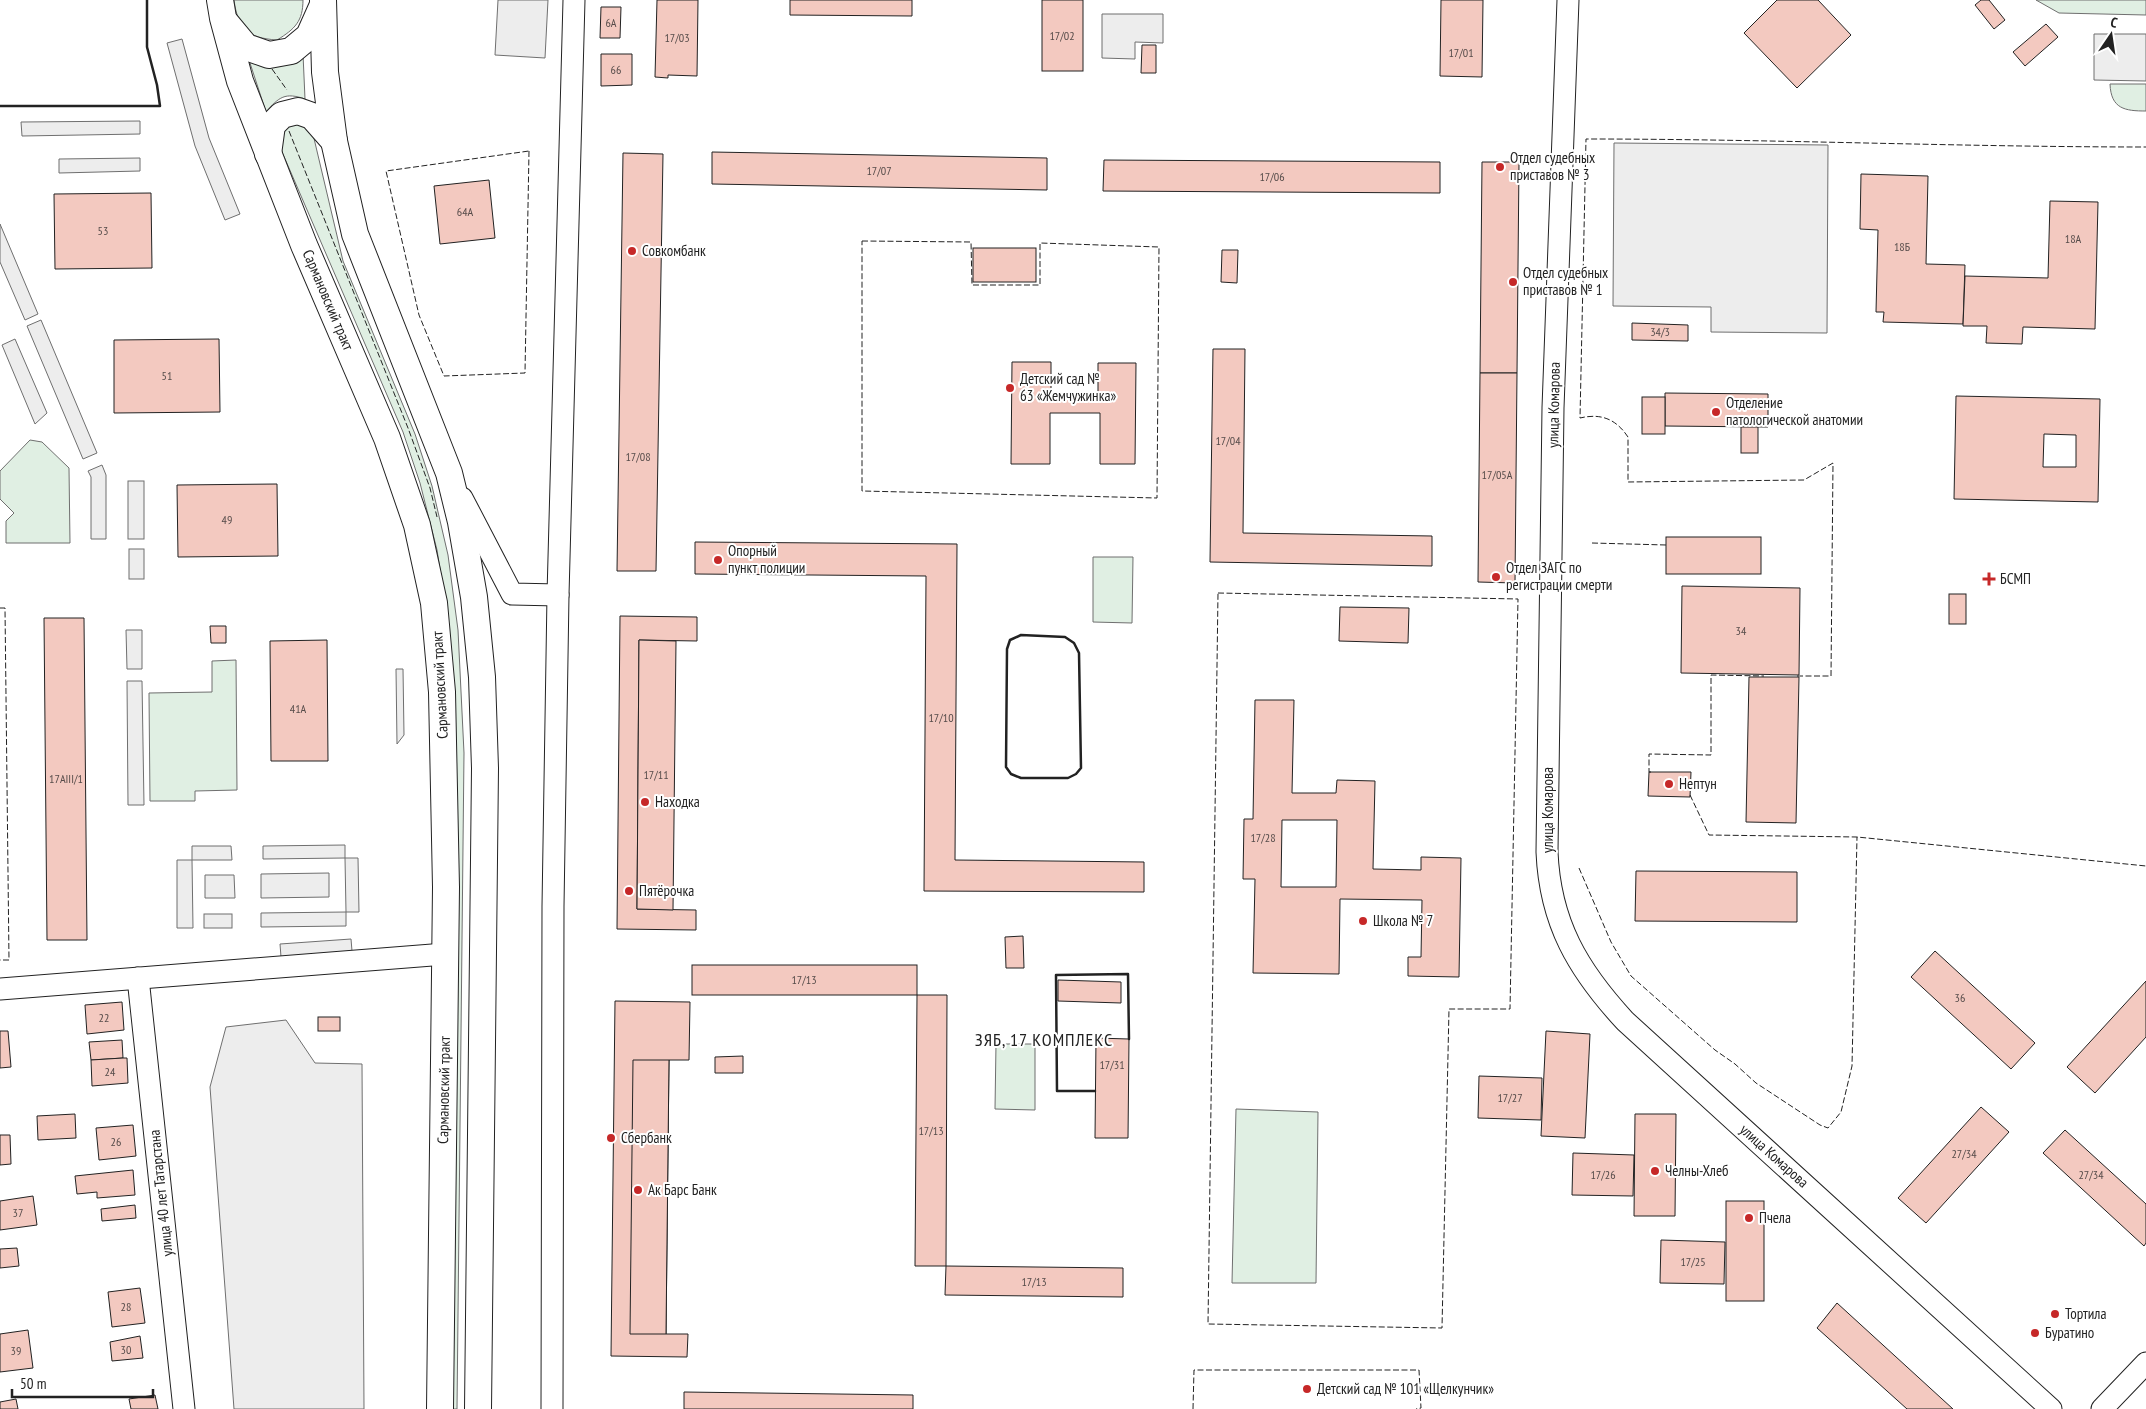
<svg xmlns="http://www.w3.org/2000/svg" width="2146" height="1409" font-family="'PT Sans Narrow',sans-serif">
<rect width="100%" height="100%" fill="#fff"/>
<g fill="#e0efe3" stroke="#6f6f6f">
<path d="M234 0H303C303 21 295 29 277 40 248 38 238 29 234 0Z"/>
<path d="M2036 0H2146V15L2059 13Z"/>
<path d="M303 54 305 99C285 92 279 97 266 112L249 60Z"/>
<path d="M2110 84H2146V111C2125 111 2111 109 2110 84Z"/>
<path d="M296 123 312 130 343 261 415 434 432 486 448 555 458 630 464 753 457 1409H448L449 626 437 550 420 483 403 432 276 138 278 133Z"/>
<path d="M30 440 42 442 69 468 70 543H6V521L14 513 0 499V471Z"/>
<path d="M1093 557H1133L1132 623 1093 622Z"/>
<path d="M236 660 237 790 195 791V801H150L149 693 212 692V661Z"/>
<path d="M996 1044H1035V1110L995 1109Z"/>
<path d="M1236 1109 1318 1112 1316 1283H1232Z"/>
</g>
<g fill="#ededed" stroke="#6f6f6f">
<path d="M498 0H548L545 58 495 55Z"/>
<path d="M1102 14H1163V43L1135 42V59L1102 58Z"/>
<path d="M2094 34H2146V81L2094 80Z"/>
<path d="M182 39 209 138 240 214 225 220 195 146 167 43Z"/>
<path d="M140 121V134L22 136 21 122Z"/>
<path d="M1614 143 1828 145 1827 333 1711 332V307L1613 306Z"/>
<path d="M140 158V171L59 173V159Z"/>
<path d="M0 224 38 314 25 320 0 262Z"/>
<path d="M41 320 97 453 83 459 27 326Z"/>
<path d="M15 339 47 413 35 424 2 345Z"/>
<path d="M102 465 106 475V539H91V477L88 471Z"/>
<rect x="128" y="481" width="16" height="58"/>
<rect x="129" y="549" width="15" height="30"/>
<path d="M126 630H142V669H127Z"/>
<path d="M396 669H403L404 735 397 744Z"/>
<path d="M127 681H142L144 805H128Z"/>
<path d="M345 845V858H358L359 912H346V926L261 927V913L346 912 345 858 263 859V846Z"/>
<path d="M192 846H231L232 860H192L193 928H177V860H192Z"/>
<path d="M329 873V897L261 898V874Z"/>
<path d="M205 875H234L235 898H205Z"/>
<rect x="204" y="914" width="28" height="14"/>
<path d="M351 939 352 951 281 957 280 944Z"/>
<path d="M286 1020 315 1063 362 1064 364 1409H234L210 1087 226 1027Z"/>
</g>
<g fill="#f3c9c0" stroke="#222" fill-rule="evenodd">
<path d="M657 0H698L697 76 668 75V78L655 77Z"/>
<path d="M790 0H912V16L790 15Z"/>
<rect x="1042" y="0" width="41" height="71"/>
<path d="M1441 0H1483L1482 77 1440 76Z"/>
<path d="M1777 0H1818L1851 35 1797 88 1744 33Z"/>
<path d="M1981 0H1989L2005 20 1994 29 1975 5Z"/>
<path d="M601 7H621L620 38H600Z"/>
<path d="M2046 24 2058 37 2025 66 2013 52Z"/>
<path d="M1142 45H1156V73H1141Z"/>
<path d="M601 54H632V85L601 86Z"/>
<path d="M712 152 1047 158V190L712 184Z"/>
<path d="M623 153 663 154 656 571H617Z"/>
<path d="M1104 160 1440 162V193L1103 191Z"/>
<path d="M1482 162H1519L1517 373H1480Z"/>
<path d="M1861 174 1928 176 1926 264 1965 265 1963 324 1883 322 1884 312H1876L1878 230 1860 229Z"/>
<path d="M489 180 495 238 440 244 434 186Z"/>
<path d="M151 193 152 268 55 269 54 194Z"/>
<path d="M2050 201 2098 202 2095 329 2023 327 2022 344 1986 343 1987 326H1963L1965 276 2048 278Z"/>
<rect x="973" y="248" width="63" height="34"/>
<path d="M1222 250H1238L1237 283 1221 282Z"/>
<path d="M1632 323 1688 325V341L1632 340Z"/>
<path d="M219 339 220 412 114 413V340Z"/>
<path d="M1213 349H1245L1243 533 1432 536V566L1210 562Z"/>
<path d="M1012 362H1051V394L1098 395V363H1136L1135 464H1100V413H1050V464H1011Z"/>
<path d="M1480 373H1517L1515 583 1478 582Z"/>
<path d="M1665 393 1768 394V427L1665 426Z"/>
<path d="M1956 396 2100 399 2098 502 1954 499ZM2044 434 2076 435V467H2043Z"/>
<rect x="1642" y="397" width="23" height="37"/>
<rect x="1741" y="427" width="17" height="26"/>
<path d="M277 484 278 556 178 557 177 485Z"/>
<rect x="1666" y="537" width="95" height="37"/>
<path d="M695 542 957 544 955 860 1144 862V892L924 891 926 576 695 574Z"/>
<path d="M1682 586 1800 588 1799 675 1681 673Z"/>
<rect x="1949" y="594" width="17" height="30"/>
<path d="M1340 607 1409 608 1408 643 1339 641Z"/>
<path d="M620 616 697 617V641L639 640 637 909 696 910V930L617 929Z"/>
<path d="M44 618H84L87 940H47Z"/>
<path d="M210 626H226V643H211Z"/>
<path d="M327 640 328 761H271L270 641Z"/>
<path d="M639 640 676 641 673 910 637 909Z"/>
<path d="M1749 677H1799L1796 823 1746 822Z"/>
<path d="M1255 700H1294L1292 793H1336L1337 780 1375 781 1373 869 1421 870V857L1461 858 1459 977 1408 976V957H1421L1422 900 1340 899 1339 974 1253 973 1255 879H1243L1244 819H1253ZM1282 820H1337L1336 887H1281Z"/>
<path d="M1649 772H1691L1690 797 1648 796Z"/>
<path d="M1636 871 1797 872V922L1635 921Z"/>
<path d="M1023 936 1024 968H1006L1005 937Z"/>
<path d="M1935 951 2035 1043 2011 1069 1911 977Z"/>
<rect x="692" y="965" width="225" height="30"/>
<path d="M1058 980 1121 982V1003L1058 1001Z"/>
<path d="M2146 981V1037L2095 1093 2067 1067Z"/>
<path d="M917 995H947L946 1266H915Z"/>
<path d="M615 1001 690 1002 689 1060H669L666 1334H688L687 1357 611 1356Z"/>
<path d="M122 1002 124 1030 87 1034 85 1005Z"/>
<rect x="318" y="1017" width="22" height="14"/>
<path d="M0 1031H8L11 1067 0 1068Z"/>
<path d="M1546 1031 1590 1034 1585 1138 1541 1136Z"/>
<path d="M1096 1038 1129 1039 1128 1138H1095Z"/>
<path d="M122 1040 123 1058 91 1060 89 1042Z"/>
<path d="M743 1056V1073H715V1057Z"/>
<path d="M123 1058H127L128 1083 92 1086 91 1060Z"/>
<path d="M633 1060H669L666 1334H630Z"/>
<path d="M1479 1076 1542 1078 1541 1120 1478 1118Z"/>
<path d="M1981 1107 2009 1132 1926 1223 1898 1198Z"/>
<path d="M75 1114 76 1138 38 1140 37 1116Z"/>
<path d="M1635 1114H1676L1675 1216H1634Z"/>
<path d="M133 1125 136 1156 99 1160 96 1128Z"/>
<path d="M2065 1130 2146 1204V1243L2144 1246 2043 1153Z"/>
<path d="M0 1135H10L11 1164 0 1165Z"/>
<path d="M1573 1153 1634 1155 1633 1196 1572 1195Z"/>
<path d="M133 1170 135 1195 97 1198V1192L77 1194 75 1176Z"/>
<path d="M33 1196 37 1225 0 1230V1201Z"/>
<rect x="1726" y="1201" width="38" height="100"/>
<path d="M135 1205 136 1218 102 1221 101 1209Z"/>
<path d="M1661 1240 1725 1242 1724 1284 1660 1283Z"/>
<path d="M17 1248 19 1266 0 1268V1249Z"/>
<path d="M946 1266 1123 1268V1297L945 1295Z"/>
<path d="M140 1288 145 1323 112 1327 108 1292Z"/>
<path d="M1837 1303 1953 1409H1907L1817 1328Z"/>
<path d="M28 1330 33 1368 0 1372V1334Z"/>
<path d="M140 1336 143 1358 112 1361 110 1342Z"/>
<path d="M684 1392 913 1395V1409H684Z"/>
<path d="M155 1395 158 1409H131L129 1399Z"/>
<path d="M16 1399 18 1409H0V1402Z"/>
</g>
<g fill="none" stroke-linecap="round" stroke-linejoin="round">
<g stroke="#222" stroke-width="23">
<g id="minor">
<path d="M1568 0 1553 408 1547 852C1550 923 1578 970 1625 1021L2051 1409"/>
<path d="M462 498 512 594 558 595"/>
<path d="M138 978 184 1409"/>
<path d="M0 989 445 954"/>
<path d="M552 1409 553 906 558 595 574 0"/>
<path d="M2102 1409 2146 1363"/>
</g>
</g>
<g stroke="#222" stroke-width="28">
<g id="major">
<path d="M220 0 223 18 240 81 304 245 387 438 417 525 434 603 442 692 446 887 440 1409"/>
<path d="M323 0 325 72 334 141 355 234 449 473 461 522 474 597 482 677 485 768 478 1409"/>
<path d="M226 23 246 47 269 55 291 51 309 36 322 7"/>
<path d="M268 154 272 125 282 115 298 111 312 116 334 141"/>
</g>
</g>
<use href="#minor" stroke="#fff" stroke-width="21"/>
<use href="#major" stroke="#fff" stroke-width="26"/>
<g stroke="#222" stroke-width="1" stroke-dasharray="6 2.5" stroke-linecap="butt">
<path d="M272 69 287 90"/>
<path d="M289 131 408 428 430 488 437 517"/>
<path d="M529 151 525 373 444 376 419 315 386 171Z"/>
<path d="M862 241 971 242 972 285H1040V243L1159 247 1157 498 862 491Z"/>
<path d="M1592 543 1666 545"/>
<path d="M1218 593 1518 599 1510 1009H1449L1442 1328 1208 1324Z"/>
<path d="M0 608H5L9 960H0"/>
<path d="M1797 676H1831L1833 463 1804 480 1628 482V437C1616 419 1601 413 1580 418L1586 139C1773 139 1959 147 2146 147"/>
<path d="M1651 772H1649V754L1711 755V675L1764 676"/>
<path d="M1690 795 1709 835 1857 837 2146 866"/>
<path d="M1579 868 1611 942 1631 976 1715 1050 1735 1064 1756 1083 1820 1125 1828 1128 1841 1112 1852 1066 1857 837"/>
<path d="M1193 1409 1194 1370H1419L1421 1408 1416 1409"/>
</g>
<g stroke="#222" stroke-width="2.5">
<path d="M0 106H160L157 85 147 47V0"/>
<path d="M1021 635 1065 637 1074 643 1079 653 1081 768 1076 774 1068 778H1021L1011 774 1006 767 1007 649 1010 640Z"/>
<path d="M1095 1091H1057L1056 975 1128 974 1129 1039"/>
</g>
</g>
<g fill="#c62828" stroke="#fff" stroke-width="2">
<circle cx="1500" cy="167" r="5"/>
<circle cx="632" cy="251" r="5"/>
<circle cx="1513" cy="282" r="5"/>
<circle cx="1010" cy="388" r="5"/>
<circle cx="1716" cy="412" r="5"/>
<circle cx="718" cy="560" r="5"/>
<circle cx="1496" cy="577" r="5"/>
<path d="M1986.5 571.5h5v5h5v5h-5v5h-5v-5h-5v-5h5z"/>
<circle cx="1669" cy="784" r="5"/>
<circle cx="645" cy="802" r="5"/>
<circle cx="629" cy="891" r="5"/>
<circle cx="1363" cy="921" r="5"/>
<circle cx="611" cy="1138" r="5"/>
<circle cx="1655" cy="1171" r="5"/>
<circle cx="638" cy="1190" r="5"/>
<circle cx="1749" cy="1218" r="5"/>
<circle cx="2055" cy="1314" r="5"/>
<circle cx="2035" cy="1333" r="5"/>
<circle cx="1307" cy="1389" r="5"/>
</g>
<g text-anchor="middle" stroke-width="4" stroke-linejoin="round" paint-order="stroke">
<g font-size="12" fill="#564c4a">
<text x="611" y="27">6А</text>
<text x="1062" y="40">17/02</text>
<text x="677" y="42">17/03</text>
<text x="1461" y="57">17/01</text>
<text x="616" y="74">66</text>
<text x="879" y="175">17/07</text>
<text x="1272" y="181">17/06</text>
<text x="465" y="216">64А</text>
<text x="103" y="235">53</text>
<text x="2073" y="243">18А</text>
<text x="1902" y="251">18Б</text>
<text x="1660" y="336">34/3</text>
<text x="167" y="380">51</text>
<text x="1228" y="445">17/04</text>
<text x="638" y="461">17/08</text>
<text x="1497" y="479">17/05А</text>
<text x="227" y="524">49</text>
<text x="1741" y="635">34</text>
<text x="298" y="713">41А</text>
<text x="941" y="722">17/10</text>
<text x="656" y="779">17/11</text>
<text x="66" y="783">17АIII/1</text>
<text x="1263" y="842">17/28</text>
<text x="804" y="984">17/13</text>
<text x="1960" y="1002">36</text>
<text x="104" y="1022">22</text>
<text x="1112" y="1069">17/31</text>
<text x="110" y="1076">24</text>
<text x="1510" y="1102">17/27</text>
<text x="931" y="1135">17/13</text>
<text x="116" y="1146">26</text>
<text x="1964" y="1158">27/34</text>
<text x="1603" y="1179">17/26</text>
<text x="2091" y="1179">27/34</text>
<text x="18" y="1217">37</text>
<text x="1693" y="1266">17/25</text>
<text x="1034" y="1286">17/13</text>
<text x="126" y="1311">28</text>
<text x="126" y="1354">30</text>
<text x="16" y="1355">39</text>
</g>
<g font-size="15" fill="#222" stroke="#fff" text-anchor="start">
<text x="1510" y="163">Отдел судебных<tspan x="1510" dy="17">приставов № 3</tspan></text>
<text x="642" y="256">Совкомбанк</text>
<text x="1523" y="278">Отдел судебных<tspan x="1523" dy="17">приставов № 1</tspan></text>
<text x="1020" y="384">Детский сад №<tspan x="1020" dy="17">63 «Жемчужинка»</tspan></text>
<text x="1726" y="408">Отделение<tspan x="1726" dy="17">патологической анатомии</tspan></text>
<text x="728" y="556">Опорный<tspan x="728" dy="17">пункт полиции</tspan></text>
<text x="1506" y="573">Отдел ЗАГС по<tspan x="1506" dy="17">регистрации смерти</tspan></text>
<text x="2000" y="584">БСМП</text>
<text x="1679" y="789">Нептун</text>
<text x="655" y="807">Находка</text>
<text x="639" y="896">Пятёрочка</text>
<text x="1373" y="926">Школа № 7</text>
<text x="621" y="1143">Сбербанк</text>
<text x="1665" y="1176">Челны-Хлеб</text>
<text x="648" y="1195">Ак Барс Банк</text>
<text x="1759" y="1223">Пчела</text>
<text x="2065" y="1319">Тортила</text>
<text x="2045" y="1338">Буратино</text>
<text x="1317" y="1394">Детский сад № 101 «Щелкунчик»</text>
</g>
<g font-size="15" fill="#222" stroke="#fff">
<text transform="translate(328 300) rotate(67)" y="5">Сармановский тракт</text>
<text transform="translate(1554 405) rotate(-89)" y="5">улица Комарова</text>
<text transform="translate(440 685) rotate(-93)" y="5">Сармановский тракт</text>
<text transform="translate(1548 810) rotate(-90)" y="5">улица Комарова</text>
<text transform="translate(444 1090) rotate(-89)" y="5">Сармановский тракт</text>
<text transform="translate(1774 1156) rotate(42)" y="5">улица Комарова</text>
<text transform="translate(161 1193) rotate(-96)" y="5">улица 40 лет Татарстана</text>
</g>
<g font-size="18" letter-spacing="1" fill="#222" stroke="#fff">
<text x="1044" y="1046">ЗЯБ, 17 КОМПЛЕКС</text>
</g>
</g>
<g transform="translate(2111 35) rotate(13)" stroke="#ffffff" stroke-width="4" paint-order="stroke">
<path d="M0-4L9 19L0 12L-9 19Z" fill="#222222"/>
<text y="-8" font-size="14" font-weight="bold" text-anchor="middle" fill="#222222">С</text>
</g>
<path d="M12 1389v8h141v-8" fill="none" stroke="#222222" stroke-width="2.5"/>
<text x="20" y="1389" font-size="15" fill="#222222" stroke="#ffffff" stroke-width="4" paint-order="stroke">50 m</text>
</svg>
